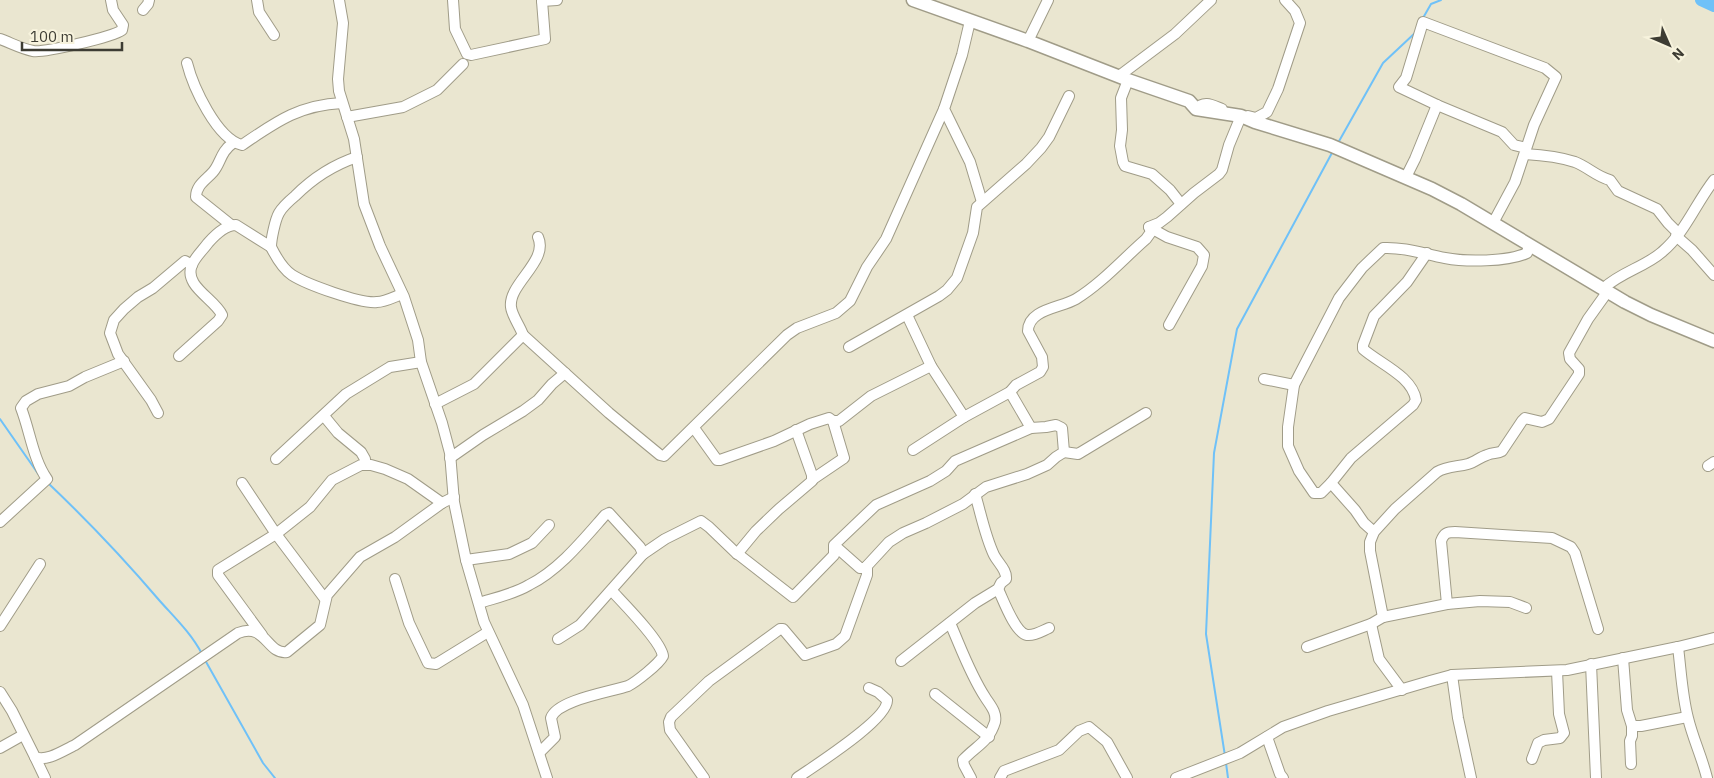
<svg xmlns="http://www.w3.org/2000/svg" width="1714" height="778" font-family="'IBM Plex Sans',sans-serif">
<rect width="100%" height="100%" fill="#eae6d0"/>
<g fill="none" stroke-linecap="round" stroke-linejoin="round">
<g stroke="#6fc1f8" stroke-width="2">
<path d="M1423 18 1431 4 1441 0"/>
<path d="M1338 143 1383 63 1415 33"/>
<path d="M0 419 39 475"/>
<path d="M48 483C87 520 124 559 159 600 174 617 191 633 202 654"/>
<path d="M205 660 263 763 275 778"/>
<path d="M1225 756 1206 634 1214 453 1237 329 1333 151"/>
<path d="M1226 763 1228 778"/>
</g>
<path stroke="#6fc1f8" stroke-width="12" d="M1701 0 1714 6"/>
<g stroke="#a09c88" stroke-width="12">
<g id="minor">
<path d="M257 0 259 12 274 35"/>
<path d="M339 0 343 23 338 79 339 91 354 139 364 204 380 246 404 297 418 340 421 362 442 423 450 453 454 502 466 560 484 622 523 705 547 778"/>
<path d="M453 0 455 29 467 54 471 55 545 39 542 1"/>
<path d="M543 0 542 1 557 0"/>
<path d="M143 10 148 4 149 0"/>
<path d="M970 21 962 55 944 109 970 162 982 202"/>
<path d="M0 39C11 43 22 49 33 51 43 53 113 37 122 30L123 25 113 10 111 0"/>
<path d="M1028 41 1048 0"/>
<path d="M187 63C193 87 217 139 242 145 276 122 299 105 342 103"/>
<path d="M1119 76 1175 34 1211 0"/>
<path d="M1128 80 1121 98 1122 130 1120 146 1123 162 1125 166 1152 174 1170 190 1181 204"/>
<path d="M1196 109C1204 100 1212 105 1222 109"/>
<path d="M1248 116 1256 118 1267 112 1278 89 1300 23 1295 11 1285 0"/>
<path d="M347 117 403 107 437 90 463 64"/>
<path d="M1525 154C1542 155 1560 157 1575 162 1588 167 1597 177 1610 180L1618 191 1657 209 1668 223 1678 233"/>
<path d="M357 157C333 165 313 178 295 196 289 201 283 206 279 213 275 220 271 240 271 247 276 257 283 269 292 275 306 284 360 304 377 302 385 302 394 297 402 294"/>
<path d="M1406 177 1415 159 1437 105"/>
<path d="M1493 223 1515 182 1534 125 1556 77 1545 68 1423 22 1406 78 1399 87 1437 105 1502 132 1514 145 1526 148"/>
<path d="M231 225 196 197C196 185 206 180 213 172 221 163 220 152 233 143"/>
<path d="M1149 227 1167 237 1197 247 1204 255 1202 266 1169 325"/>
<path d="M1676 236 1692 250 1714 275"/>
<path d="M1604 288C1621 272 1645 267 1662 252 1685 233 1696 203 1714 180"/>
<path d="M907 315 931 366 964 417 1010 392 1016 385 1040 372 1043 367 1042 357 1028 331C1028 309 1061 308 1076 299 1102 283 1123 259 1146 239L1151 232 1149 227 1159 223 1167 217 1194 193 1219 174 1222 170 1229 145 1241 116"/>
<path d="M523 335 609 413 660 455 664 456 787 335 797 328 836 313 850 301 867 267 886 239 944 109"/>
<path d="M849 347 939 296 947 290 957 278 973 233 977 207 1026 164 1041 148 1049 137 1069 96"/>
<path d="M179 356 218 321 222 315C215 299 183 286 192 265 195 257 203 250 208 243 215 235 225 225 236 225L271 247"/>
<path d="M1264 379 1294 385"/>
<path d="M1010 392 1031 428"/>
<path d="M435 404 474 384 523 335C520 326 512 316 511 307 508 284 549 261 538 237"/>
<path d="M158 413 151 400 118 354 110 333 114 320 124 309 138 297 153 288 185 261 192 265"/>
<path d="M324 416 338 433 361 452 365 459V465"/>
<path d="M833 421H839L871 396 931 366"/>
<path d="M694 428 717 460H720L774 441 810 424 829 418 833 421 844 458 813 479"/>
<path d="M913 450 964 417"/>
<path d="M1064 452 1078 454 1146 413"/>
<path d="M450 458 483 435 523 411 538 400 552 384 565 373"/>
<path d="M276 459 346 394 390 367 421 362"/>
<path d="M1708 466 1714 462"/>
<path d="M242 483 276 534 325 599"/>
<path d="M1331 483 1321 493H1314L1299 471 1288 446V427L1294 385 1339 298 1362 268 1383 248C1405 247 1424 254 1445 258 1465 262 1508 262 1527 253L1529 245"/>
<path d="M0 522 47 479C33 459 30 431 21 408L26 401 38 394 69 386 85 377 124 361"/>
<path d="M1374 532 1364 523 1355 510 1331 483 1351 458 1413 405 1416 400C1412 376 1380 364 1363 349V345L1374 316 1407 282 1427 253"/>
<path d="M643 554 665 539 701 521 709 527 734 551 793 597 834 555V545L876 505 930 481 946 471 955 461 1031 428 1046 427 1056 425 1062 428 1064 452 1056 457 1047 465 1027 474 986 487 963 504 926 523 903 533 889 542 865 568H860L834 545"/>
<path d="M737 554 756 531 779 509 812 481V475L796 430"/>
<path d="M466 560 509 554 532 543 549 525"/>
<path d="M395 579 409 623 428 663 436 664 488 632"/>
<path d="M998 589C1003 599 1015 633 1027 635 1035 636 1042 631 1049 628"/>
<path d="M479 603C495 598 514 594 529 585 559 570 583 540 605 515L609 513 640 547 643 554 580 625 558 639"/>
<path d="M1447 604 1441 541C1444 533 1447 532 1455 532L1552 538 1571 547 1575 553 1598 629"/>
<path d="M1383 617 1370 551V542L1374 532 1395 509 1437 472C1447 466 1457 467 1468 464 1475 462 1480 457 1487 455 1493 452 1497 454 1502 451L1522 421 1525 418 1542 422 1549 419 1579 374V369L1570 359 1569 353 1588 319 1608 291"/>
<path d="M950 623C961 648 970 674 985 697 990 705 997 712 995 722 989 742 976 746 963 760L964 765 971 778"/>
<path d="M1371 624 1379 659 1402 690"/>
<path d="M0 626 40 564"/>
<path d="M262 635 218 575V570L276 534 310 507 332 480 361 465H371L385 469 408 479 442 503"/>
<path d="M1307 647 1371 624 1383 617 1447 604 1480 601 1510 602 1526 608"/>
<path d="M1678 647C1681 671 1682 695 1688 718 1693 739 1702 757 1707 778"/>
<path d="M1623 658 1627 710 1632 726V736L1630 741 1631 764"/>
<path d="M901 661 975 603 998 589 1001 583 1006 579C1007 570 998 563 994 555 985 536 981 514 975 494"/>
<path d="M1591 664 1596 778"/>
<path d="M1452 675 1458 718 1471 778"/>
<path d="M0 692 12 711 35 757C47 762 64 750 75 745L238 633C266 622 267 655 287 652L320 625 327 595 360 557 395 537 442 503 454 497"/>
<path d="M935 694 989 737"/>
<path d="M1632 726H1641L1687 717"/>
<path d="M1267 737 1280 774 1283 778"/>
<path d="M0 748 23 735"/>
<path d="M539 753 555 737 551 718C557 700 610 692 628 686 636 682 659 664 663 656 661 641 623 603 612 591"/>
<path d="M35 757 45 778"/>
<path d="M1532 759 1538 743 1544 740 1560 738 1564 733 1559 714 1557 671"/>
<path d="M704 778 670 730 669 722 671 717 709 681 780 629H783L805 655 836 644 845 636 867 575V566"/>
<path d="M797 778C814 766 889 719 887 700L878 692 869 688"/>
<path d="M1000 778 1004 771 1059 750 1079 731 1089 727 1107 742 1127 778"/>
<path d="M1176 778 1240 753 1283 727 1328 711 1430 681 1452 675 1567 670 1678 647 1714 638"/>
</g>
</g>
<g stroke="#a09c88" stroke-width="15">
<path id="major" d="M913 0 1028 41 1128 80 1189 101 1196 109 1241 116 1255 122 1330 145 1432 189 1461 204 1625 302 1651 315 1714 341"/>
</g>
<use href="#minor" stroke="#fff" stroke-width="10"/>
<use href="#major" stroke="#fff" stroke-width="12"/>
</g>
<g transform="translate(1669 45) rotate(135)" stroke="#f7f3dd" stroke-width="4" paint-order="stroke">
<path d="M0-4L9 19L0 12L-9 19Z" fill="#3d3c33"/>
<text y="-8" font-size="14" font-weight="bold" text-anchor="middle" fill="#3d3c33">N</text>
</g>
<path d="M22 42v8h100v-8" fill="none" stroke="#3d3c33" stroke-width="2.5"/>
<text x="30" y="42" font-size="15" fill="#3d3c33" stroke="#f7f3dd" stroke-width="4" paint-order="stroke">100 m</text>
</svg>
